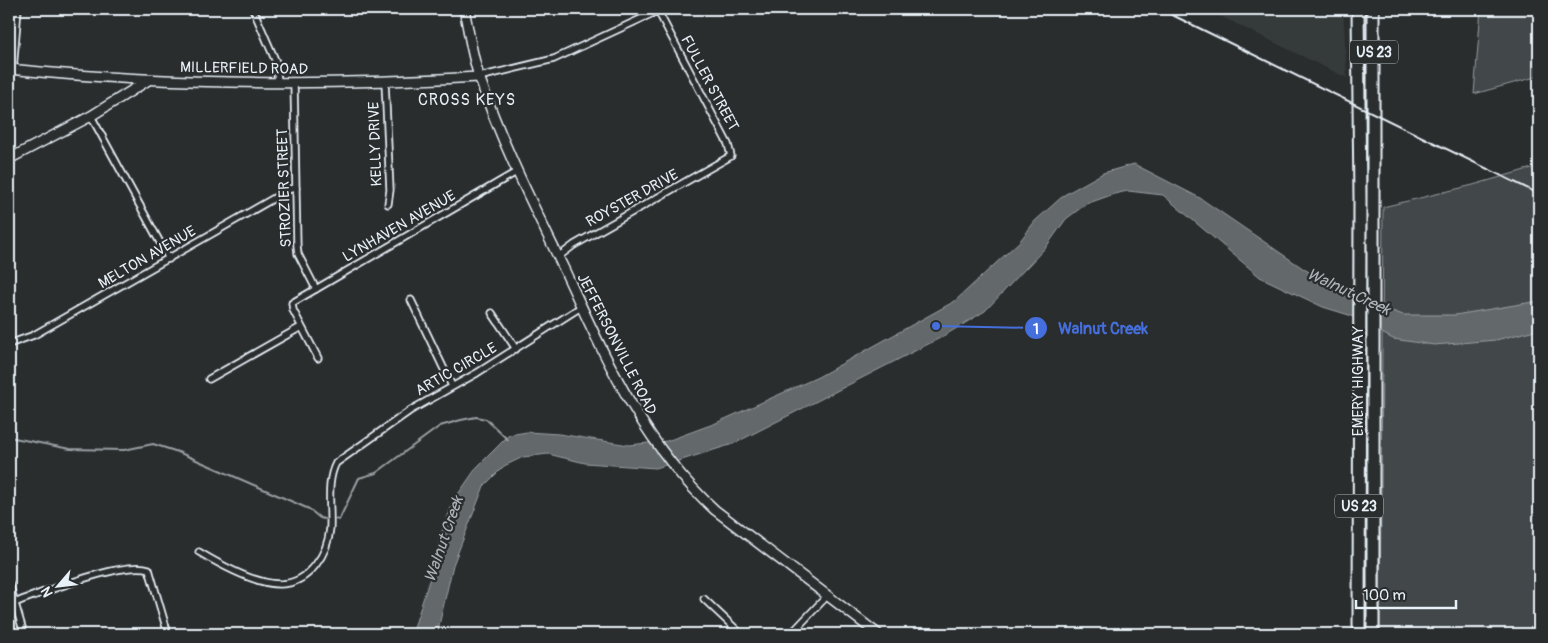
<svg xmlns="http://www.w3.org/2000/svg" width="1548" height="643" font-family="Pangolin,sans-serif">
<rect width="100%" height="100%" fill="#2a2d2e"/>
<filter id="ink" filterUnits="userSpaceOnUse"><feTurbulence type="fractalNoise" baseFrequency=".02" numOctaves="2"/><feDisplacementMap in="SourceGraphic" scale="10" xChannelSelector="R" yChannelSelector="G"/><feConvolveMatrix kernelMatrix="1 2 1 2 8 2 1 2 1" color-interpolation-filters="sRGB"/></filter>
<g filter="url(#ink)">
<path fill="#363a3b" d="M1206 9H1343L1347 78Z"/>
<g fill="#424648" stroke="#959ca0">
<path d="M1481 9H1539V76L1474 94Z"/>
<path d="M1539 166V634H1380L1383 207 1473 185Z"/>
</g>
<path fill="#63686b" stroke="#989fa3" d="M1134 164 1200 198 1304 269 1352 296 1403 315H1455L1539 301V329L1496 340 1434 345 1393 339 1349 315 1323 307 1260 277 1163 195 1128 191 1114 194 1086 204 1066 219 1046 247 985 311 942 337 733 444 656 468 585 463 548 454 523 457 504 466 484 486 453 565 437 634H412L435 562 440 537 454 500 477 467 509 435 527 432 559 434 629 445 667 441 716 423 818 377 955 301 1020 241 1035 221 1064 195 1103 173Z"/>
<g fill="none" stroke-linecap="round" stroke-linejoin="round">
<g stroke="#989fa3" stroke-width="2">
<path d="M9 437 70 449 124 450 153 444 178 452 309 509 320 518 324 519"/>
<path d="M335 519 339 520 359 478 376 473 440 426 461 420 476 417 486 419 508 440"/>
</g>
<g stroke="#e8f1f8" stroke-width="9">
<g id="street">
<path d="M253 9 276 62 278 82"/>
<path d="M13 70 18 9"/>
<path d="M479 77 554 59 660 10"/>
<path d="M385 82 390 190 388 204"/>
<path d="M294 83 297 245 298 254 316 289"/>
<path d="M91 116 169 259"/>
<path d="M558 257 574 245 731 156 728 144 658 11"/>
<path d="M411 300 452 386"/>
<path d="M492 313 516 349"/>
<path d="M9 344 34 335 290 189 296 188"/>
<path d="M318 358 293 310 292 303 518 171"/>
<path d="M209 379 301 327"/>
<path d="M199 552C219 564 256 585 281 584 310 583 328 553 330 528 331 506 326 482 336 463L411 410 477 373 581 307"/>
<path d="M9 583 24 634"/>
<path d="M704 599 741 634"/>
<path d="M14 603C42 593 124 560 149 569L168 634"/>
<path d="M791 634 827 596"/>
</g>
</g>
<g stroke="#e8f1f8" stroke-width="12">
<g id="secondary">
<path d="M464 9C469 32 472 57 480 79 502 144 534 207 564 269 604 355 643 445 715 510L878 634"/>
<path d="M9 69C165 85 322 86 479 77"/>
<path d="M9 159 91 116 147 81"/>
</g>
</g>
<g stroke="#e8f1f8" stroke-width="15">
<g id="highway">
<path d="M1358 9 1360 199 1359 634"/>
<path d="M1373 9V634"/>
</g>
</g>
<use href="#street" stroke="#2a2d2e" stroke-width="5.5"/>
<use href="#secondary" stroke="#2a2d2e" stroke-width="9"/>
<use href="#highway" stroke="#2a2d2e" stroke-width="11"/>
<path stroke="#e8f1f8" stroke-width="2" d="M1160 9 1539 194"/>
</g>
</g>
<g text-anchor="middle" stroke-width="4.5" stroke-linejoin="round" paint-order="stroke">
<g fill="#2a2d2e" stroke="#afb6bb" stroke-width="1">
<rect x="1350" y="40.5" width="48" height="23" rx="4"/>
<rect x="1335" y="494.5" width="48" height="23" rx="4"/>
</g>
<g font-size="14" font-weight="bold" fill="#e8f1f8">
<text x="1374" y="57">US 23</text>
<text x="1359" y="511">US 23</text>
</g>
<g font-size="15" fill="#e8f1f8" stroke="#2a2d2e">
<text transform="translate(244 68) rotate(1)" y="5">MILLERFIELD ROAD</text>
<text transform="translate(710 83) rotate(62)" y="5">FULLER STREET</text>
<text transform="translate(375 144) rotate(-92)" y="5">KELLY DRIVE</text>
<text transform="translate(284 188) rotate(-92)" y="5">STROZIER STREET</text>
<text transform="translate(632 198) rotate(-29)" y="5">ROYSTER DRIVE</text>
<text transform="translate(399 226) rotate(-30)" y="5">LYNHAVEN AVENUE</text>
<text transform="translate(147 257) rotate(-30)" y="5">MELTON AVENUE</text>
<text transform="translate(617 344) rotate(63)" y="5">JEFFERSONVILLE ROAD</text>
<text transform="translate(456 369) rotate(-30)" y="5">ARTIC CIRCLE</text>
<text transform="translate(1358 381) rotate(-90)" y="5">EMERY HIGHWAY</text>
</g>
<g font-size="16" letter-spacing="1" fill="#e8f1f8" stroke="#2a2d2e">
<text x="467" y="105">CROSS KEYS</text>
</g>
<g font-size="16" font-style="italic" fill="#acb3b9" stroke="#2a2d2e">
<text transform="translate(1349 291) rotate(25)" y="6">Walnut Creek</text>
<text transform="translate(443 539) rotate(-71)" y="6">Walnut Creek</text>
</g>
</g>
<path fill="none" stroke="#466fde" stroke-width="2" d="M936 326L1036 328"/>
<g fill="#466fde" stroke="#2a2d2e" stroke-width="2">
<circle cx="936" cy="326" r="5"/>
<circle cx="1036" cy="328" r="12"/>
</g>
<g font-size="15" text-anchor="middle" font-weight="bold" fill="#fff">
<text x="1036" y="334">1</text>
</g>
<g font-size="16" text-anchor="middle" font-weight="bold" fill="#466fde" stroke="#2a2d2e" stroke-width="4.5" stroke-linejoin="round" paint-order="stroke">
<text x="1103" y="334">Walnut Creek</text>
</g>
<rect width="1548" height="643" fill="none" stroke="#2a2d2e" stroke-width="30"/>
<rect x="15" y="15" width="1518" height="613" fill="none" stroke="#e8f1f8" stroke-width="2" filter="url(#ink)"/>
<g transform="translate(58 586) rotate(242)" stroke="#2a2d2e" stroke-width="4" paint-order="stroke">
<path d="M0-4L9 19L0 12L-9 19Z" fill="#e8f1f8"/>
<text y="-8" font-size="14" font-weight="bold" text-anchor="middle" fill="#e8f1f8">N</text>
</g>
<path d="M1356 600v8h100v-8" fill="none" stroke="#e8f1f8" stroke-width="2.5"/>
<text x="1363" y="600" font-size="15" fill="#e8f1f8" stroke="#2a2d2e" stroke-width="4" paint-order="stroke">100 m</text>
</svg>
